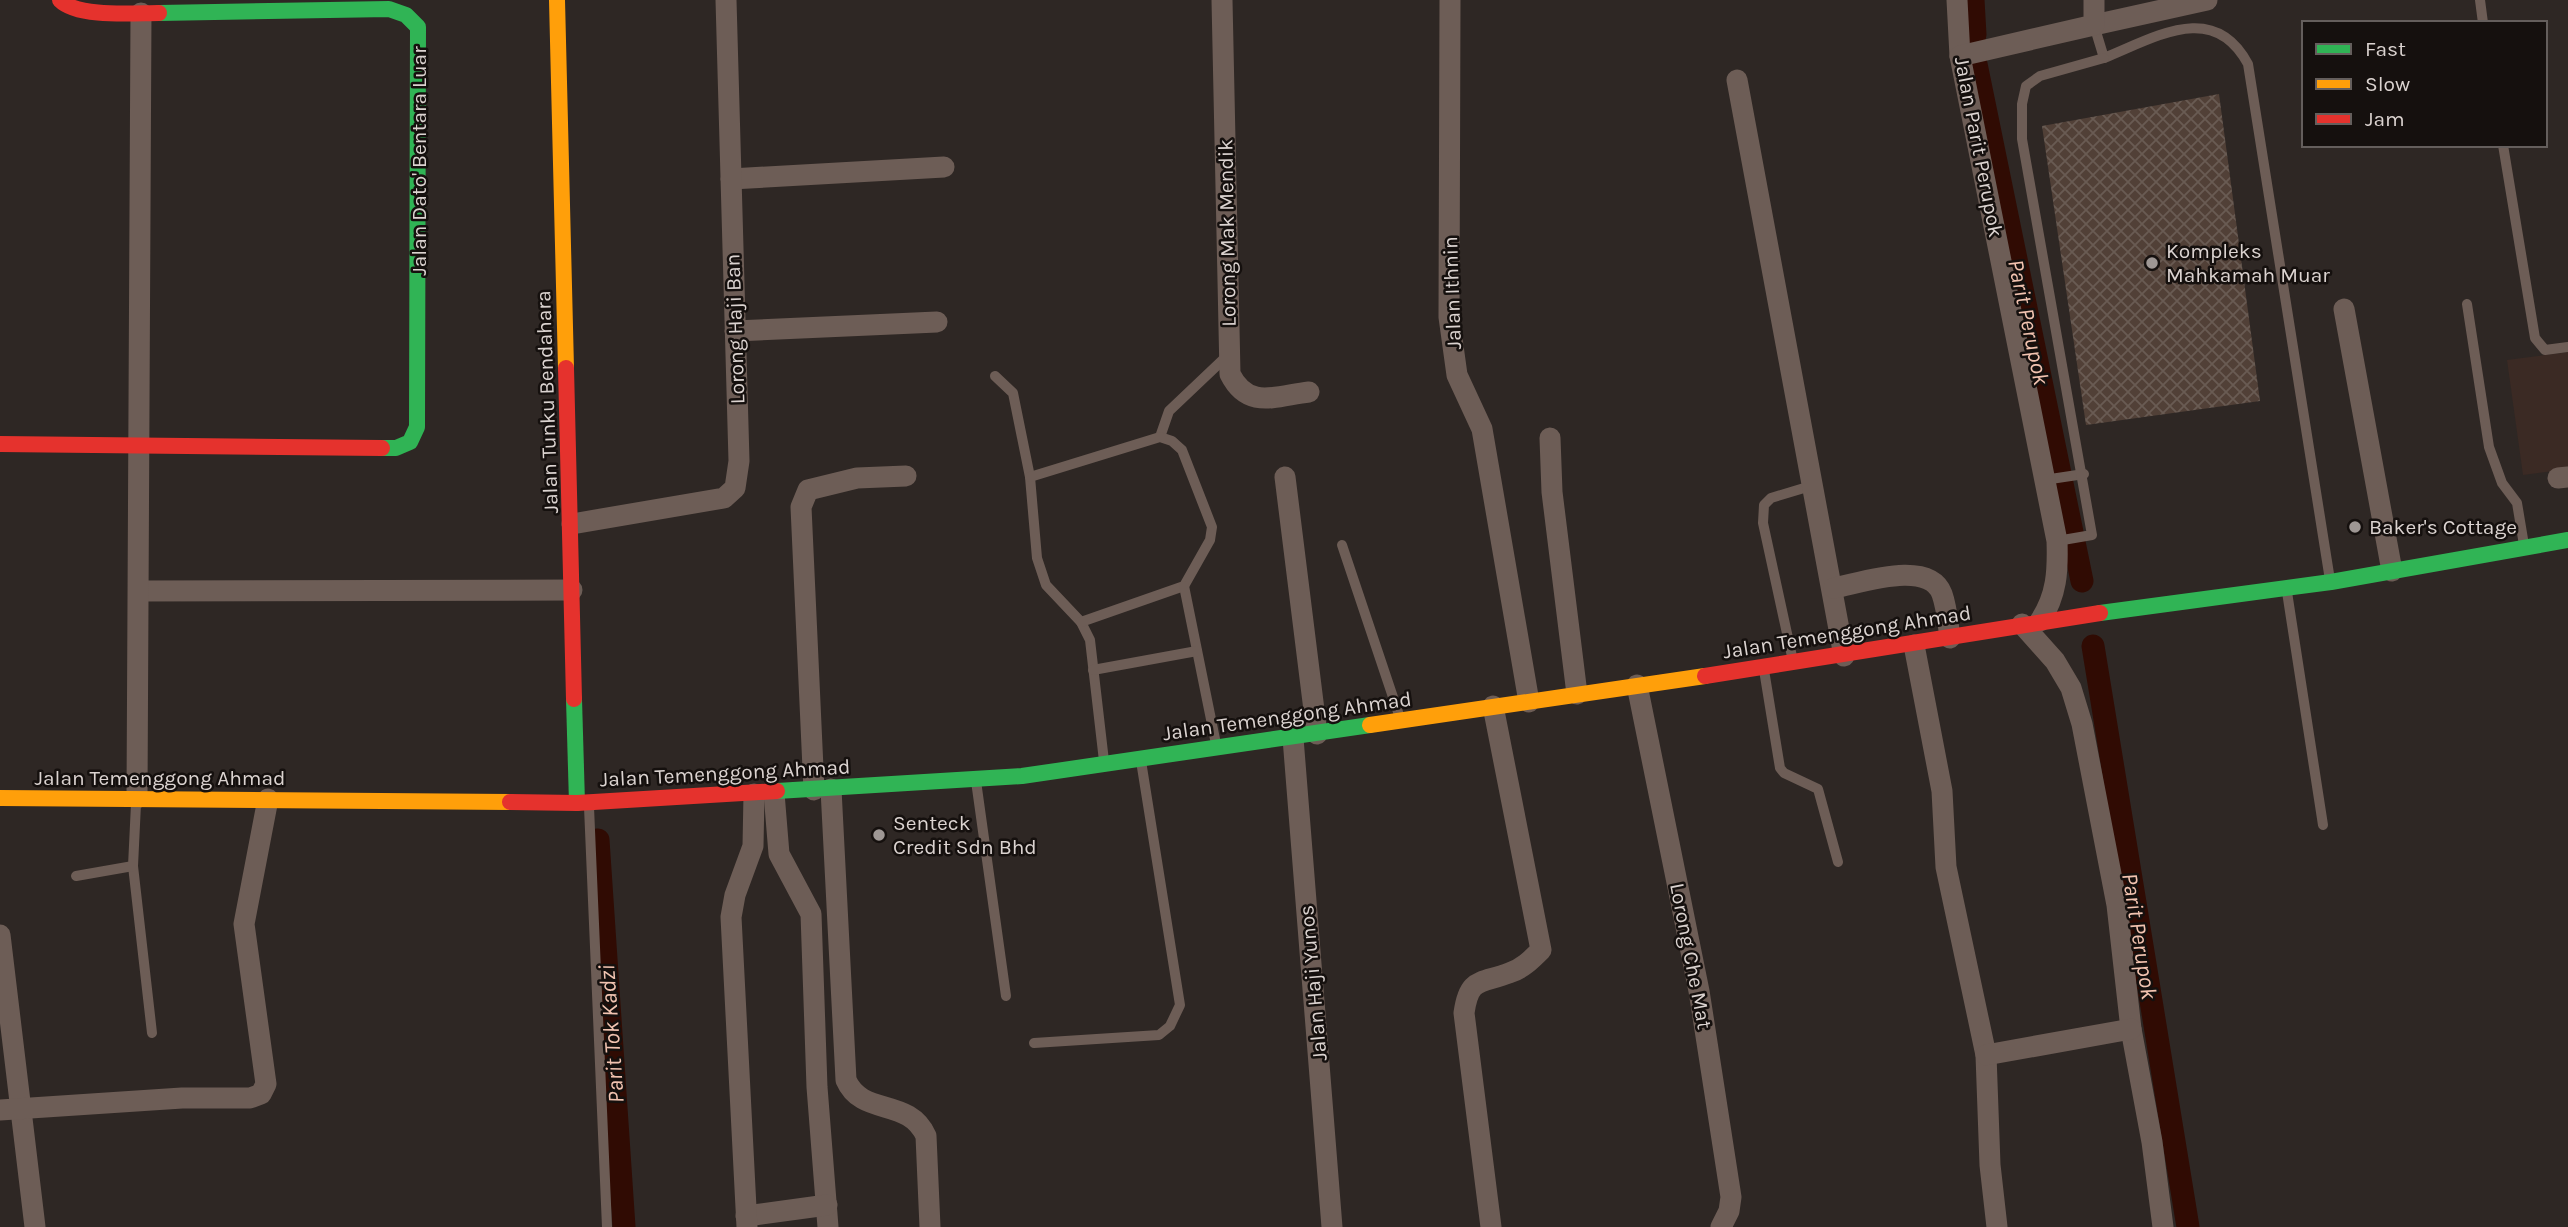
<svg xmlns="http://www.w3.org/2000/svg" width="2568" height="1227" font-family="Karla,sans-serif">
<defs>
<pattern id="building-cross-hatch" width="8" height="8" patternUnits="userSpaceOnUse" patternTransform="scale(1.75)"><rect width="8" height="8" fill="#514037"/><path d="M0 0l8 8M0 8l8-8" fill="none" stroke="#695b53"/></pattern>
</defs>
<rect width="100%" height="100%" fill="#2e2724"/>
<path fill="#3b2a24" d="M2568 352V469L2523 475 2507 360Z"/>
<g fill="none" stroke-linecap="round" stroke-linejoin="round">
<g stroke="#300b03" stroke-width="23">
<path d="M1973 0 1975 35"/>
<path d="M1976 64 2082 581"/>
<path d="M2093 646 2188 1227"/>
<path d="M598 840 624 1227"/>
</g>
</g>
<path fill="url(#building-cross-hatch)" d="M2219 94 2260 401 2086 425 2042 126Z"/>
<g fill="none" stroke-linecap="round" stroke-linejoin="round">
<g stroke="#6d5d56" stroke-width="10">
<path d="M2480 0 2483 23"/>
<path d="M2094 25 2104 58C2156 37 2214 0 2248 64L2330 580"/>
<path d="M2503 145 2535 338 2545 350 2568 347"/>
<path d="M2467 304 2489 447 2502 483 2517 503 2524 545"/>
<path d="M995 376 1013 393 1030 477 1037 558 1046 585 1081 622 1090 640 1104 761"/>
<path d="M1160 437 1169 411 1228 355"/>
<path d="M1030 477 1160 437 1172 441 1182 450 1212 527 1210 540 1184 586 1081 622"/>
<path d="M2044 480 2084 474"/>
<path d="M2057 541 2092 535 2022 139V104L2026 86 2040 76 2104 58"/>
<path d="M1342 545 1400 718"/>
<path d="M1184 586 1216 744"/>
<path d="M2287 592 2323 825"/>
<path d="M1793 661 1763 523 1764 505 1771 498 1814 485"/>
<path d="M1093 670 1197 651"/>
<path d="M1764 670 1780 768 1784 773 1818 789 1838 862"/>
<path d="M976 781 1006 996"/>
<path d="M589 807 607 1227"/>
<path d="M133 866 152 1033"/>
<path d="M76 876 133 866 136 804"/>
<path d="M1034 1043 1159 1035 1170 1026 1180 1005 1141 761"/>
</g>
<g stroke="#6d5d56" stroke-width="21">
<path d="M1222 0 1230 374C1248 410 1275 396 1309 392"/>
<path d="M1450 0 1449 317 1457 375 1482 429 1529 702"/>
<path d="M1957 0 1960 56 2057 541C2058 571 2057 595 2040 621"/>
<path d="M2094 25 2207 0"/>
<path d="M1960 56 2094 25V0"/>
<path d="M1737 80 1844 656"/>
<path d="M731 179 944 167"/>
<path d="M2344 309 2392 571"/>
<path d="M735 331 937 322"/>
<path d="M1550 438 1552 492 1577 694"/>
<path d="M1285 477 1317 734"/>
<path d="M2558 478 2568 477"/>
<path d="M572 524 724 498 735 488 739 461 726 0"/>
<path d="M1834 588C1861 583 1929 559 1942 594 1947 608 1948 624 1950 638"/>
<path d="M139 591 572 590"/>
<path d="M2022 624 2055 661 2071 688 2082 724 2117 905 2131 1029 2152 1142 2163 1227"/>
<path d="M1914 645 1942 791 1946 867 1986 1055 1990 1165 1997 1227"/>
<path d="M1637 685 1699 991 1731 1197 1729 1211 1721 1227"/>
<path d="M1293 738 1332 1227"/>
<path d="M831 789 846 1080C862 1117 909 1097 926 1136L930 1227"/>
<path d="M814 790 801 507 808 490 857 478 906 476"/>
<path d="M774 793 779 854 811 914 817 1087 828 1227"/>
<path d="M137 798 141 13"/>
<path d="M0 935 35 1227"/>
<path d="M1986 1055 2131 1029"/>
<path d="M0 1110 182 1098H250L261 1094 266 1084 244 924 268 799"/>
<path d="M746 1216 827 1205"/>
<path d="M747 1227 731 917 735 895 753 846 754 794"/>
<path d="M1491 1227 1464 1013C1469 977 1480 984 1509 973 1522 969 1531 960 1541 950L1493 706"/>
</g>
<g stroke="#30b455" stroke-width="16">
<path d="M159 13 389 9 406 15 418 27 417 427 410 442 396 448H382"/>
<path d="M2100 613 2331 582 2568 540"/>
<path d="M574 699 577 803"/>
<path d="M777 791 1022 776 1370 725"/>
</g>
<g stroke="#ff9f0a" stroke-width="16">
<path d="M557 0 566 368"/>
<path d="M1370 725 1705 676"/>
<path d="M0 798 510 802"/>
</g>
<g stroke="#e5322d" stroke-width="16">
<path d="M60 0C78 18 134 13 159 13"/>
<path d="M566 368 574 699"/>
<path d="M0 444 382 448"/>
<path d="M1705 676 2100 613"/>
<path d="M510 802 577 803 777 791"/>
</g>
</g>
<g fill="#9e9794" stroke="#15100e" stroke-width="2.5">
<circle cx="2152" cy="263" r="7"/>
<circle cx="2355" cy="527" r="7"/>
<circle cx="879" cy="835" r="7"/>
</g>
<g text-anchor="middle" stroke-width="5" stroke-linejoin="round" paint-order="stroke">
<g font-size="21" fill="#dbd3d0" stroke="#15100e">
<text transform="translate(1979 147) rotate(79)" y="7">Jalan Parit Perupok</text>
<text transform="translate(419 161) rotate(-90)" y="7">Jalan Dato' Bentara Luar</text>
<text transform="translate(1227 233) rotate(-91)" y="7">Lorong Mak Mendik</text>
<text transform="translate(1452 293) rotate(-92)" y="7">Jalan Ithnin</text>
<text transform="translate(735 329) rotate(-92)" y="7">Lorong Haji Ban</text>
<text transform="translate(547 402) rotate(-92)" y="7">Jalan Tunku Bendahara</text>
<text transform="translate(1847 632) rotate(-9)" y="7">Jalan Temenggong Ahmad</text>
<text transform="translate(1287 716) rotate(-8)" y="7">Jalan Temenggong Ahmad</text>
<text transform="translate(725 773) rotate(-3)" y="7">Jalan Temenggong Ahmad</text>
<text x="160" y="785">Jalan Temenggong Ahmad</text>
<text transform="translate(1691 956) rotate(79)" y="7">Lorong Che Mat</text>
<text transform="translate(1313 983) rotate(-95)" y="7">Jalan Haji Yunos</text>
</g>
<g font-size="21" fill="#dbd3d0" stroke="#15100e" text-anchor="start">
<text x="2166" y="258">Kompleks<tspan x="2166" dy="24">Mahkamah Muar</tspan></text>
<text x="2369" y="534">Baker's Cottage</text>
<text x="893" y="830">Senteck<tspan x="893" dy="24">Credit Sdn Bhd</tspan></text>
</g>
<g font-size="23" font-style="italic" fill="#f2c3b0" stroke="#15100e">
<text transform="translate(2029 322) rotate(78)" y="8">Parit Perupok</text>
<text transform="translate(2140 936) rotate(81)" y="8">Parit Perupok</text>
<text transform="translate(611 1034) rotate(-94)" y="8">Parit Tok Kadzi</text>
</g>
</g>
<rect x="2302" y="21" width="245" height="126" fill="#15100e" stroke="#645e5c" stroke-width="2"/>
<rect x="2316" y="44" width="35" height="10" fill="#30b455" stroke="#645e5c" stroke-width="2"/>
<text x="2365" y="56" font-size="21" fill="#dbd3d0">Fast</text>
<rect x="2316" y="79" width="35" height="10" fill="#ff9f0a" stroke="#645e5c" stroke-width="2"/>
<text x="2365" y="91" font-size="21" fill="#dbd3d0">Slow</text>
<rect x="2316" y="114" width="35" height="10" fill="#e5322d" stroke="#645e5c" stroke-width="2"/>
<text x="2365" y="126" font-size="21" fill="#dbd3d0">Jam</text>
</svg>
